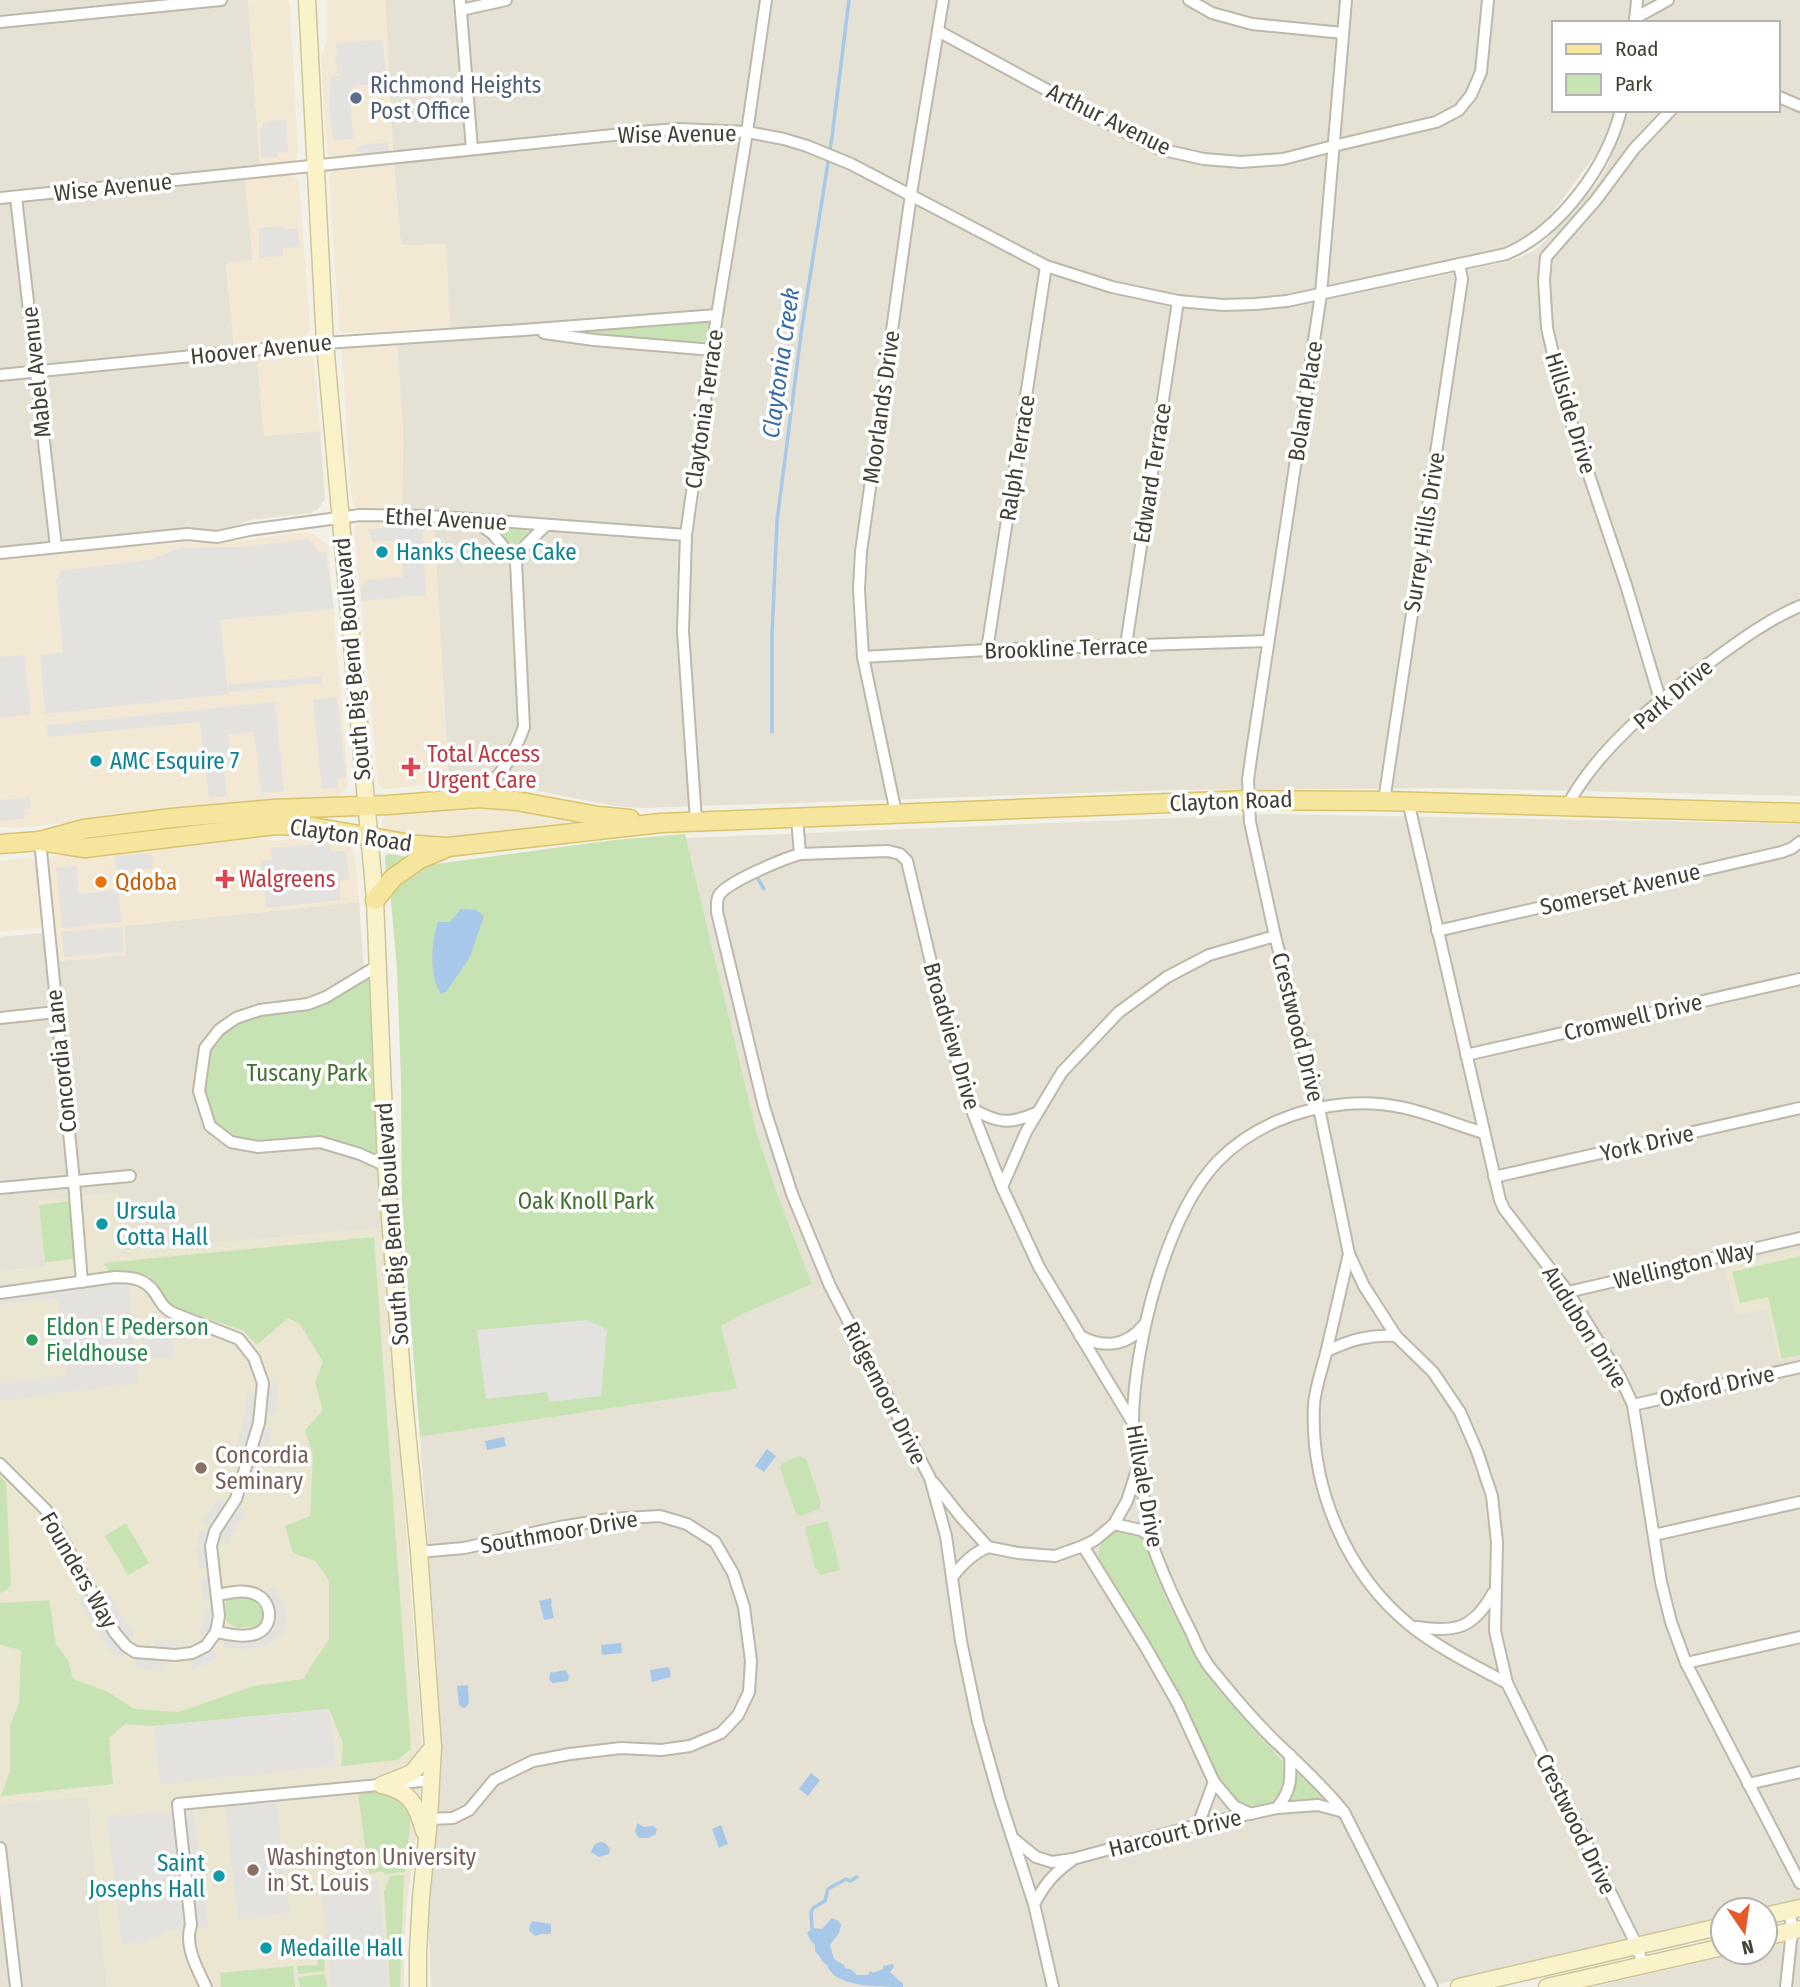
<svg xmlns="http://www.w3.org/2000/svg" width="1800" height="1987" font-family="'Fira Sans Condensed',sans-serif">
<rect width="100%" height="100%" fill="#f2f0e7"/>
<g fill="#e5e2d5" fill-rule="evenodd">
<path d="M0 0H248L260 166 244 168 253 261 226 264 235 357 257 356 264 436 320 431 325 499 318 509 311 513 250 520 215 534 195 528H186L0 547Z"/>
<path d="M385 0H1800V796L1446 788 1170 790 642 808 615 806 517 787 475 782 449 783 433 512 402 509 403 432 397 342 450 338 446 244 401 246 394 165ZM1553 23H1777V110H1553ZM1599 150 1612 157 1598 182 1571 214 1536 250 1518 258 1496 264 1397 285 1398 272 1499 250 1529 235 1548 218Z"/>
<path d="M1272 814 1800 824V1902L1765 1910H1723V1920L1425 1987H431L429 1938V1911L441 1777V1741L438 1679 420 1437 736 1389 721 1326 743 1314 812 1284 778 1196 757 1134 686 838Z"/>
<path d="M359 902 383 1228 123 1251 118 1193 45 1267 0 1271V937L42 933 47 962 126 955 124 926Z"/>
<path d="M88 1796 107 1987H0V1804Z"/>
<path d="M1800 1939V1987H1593L1745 1952H1765V1947Z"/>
</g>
<g fill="#f2e8d4">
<path d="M261 0H283L288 1 290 6 298 153 295 161 290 163 260 166 248 1Z"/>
<path d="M327 0H385L393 151 333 156 328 155 327 150 321 58 327 41Z"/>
<path d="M394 165 401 245 446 244 450 327 343 333 339 331V326L329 175 334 171Z"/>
<path d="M289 175 298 179 299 184 310 329 309 332 302 337 234 344 226 263 253 260 245 180Z"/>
<path d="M397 342 403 432 402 509H359L355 507 351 494 342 352 343 348 348 346Z"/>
<path d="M303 351 312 357 314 363 320 431 264 436 257 356Z"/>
<path d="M414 520 434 522 449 783 385 789 380 787 378 783 354 526 362 522Z"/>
<path d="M304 532 315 535 328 546 348 783 344 792 339 795 15 828 0 827V559L185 542 240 541Z"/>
<path d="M470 806H492L561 817 564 819V824L561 828 435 840 383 830 382 820 385 816Z"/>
<path d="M318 835 346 841 352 847 355 856 359 902 124 926 126 955 57 961 46 865 48 859 53 856 230 838 247 837 275 841Z"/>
<path d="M26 858H32L35 862 42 927 0 932V861Z"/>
</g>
<g fill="#eae6d2">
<path d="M118 1192 124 1251 383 1228 421 1723 422 1765 416 1837 407 1902 404 1945V1987H107L88 1796 0 1804V1271L45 1267 38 1201Z"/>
<path d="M1800 1249V1355L1779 1360 1767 1309 1736 1316 1725 1267Z"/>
</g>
<g fill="#c8e3b3">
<path d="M709 322 708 339 705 341 697 342 590 333 591 330Z"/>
<path d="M498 528 526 530 528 533 512 548 498 531Z"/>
<path d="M685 834 757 1134 778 1196 812 1284 743 1314 721 1326 737 1389 420 1437 402 1213 401 1081 397 970 390 890 421 866 614 840Z"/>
<path d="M388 854H391L413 858 386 876 385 856Z"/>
<path d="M379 965 386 1166 325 1144 231 1142 210 1126 199 1091 205 1048 236 1018 308 1004Z"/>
<path d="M70 1201 75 1259 45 1262 39 1205Z"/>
<path d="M374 1237 411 1749 398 1760 341 1766 343 1743 329 1709 154 1726 125 1724 109 1738 113 1784 1 1796 10 1771V1725L19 1703 21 1650 0 1645V1603L49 1600 56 1644 68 1660 73 1679 108 1692 134 1709 178 1712 254 1686 303 1679 329 1639V1580L315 1561 293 1553 285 1526 310 1516 313 1455 305 1430 323 1410 315 1382 323 1362 300 1324 288 1318 257 1345 244 1331 174 1307 165 1299 149 1276 109 1272 104 1263Z"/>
<path d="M1800 1256V1355L1782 1359 1768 1297 1740 1303 1732 1272Z"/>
<path d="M799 1456 806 1459 821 1503 819 1509 801 1516 796 1514 780 1468 782 1463Z"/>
<path d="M0 1476 6 1482 11 1585 7 1590 0 1593Z"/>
<path d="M828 1521 840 1570 820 1575 818 1569H815L805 1527Z"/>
<path d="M126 1523 149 1563 128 1575 105 1536Z"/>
<path d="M1122 1529 1140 1535 1144 1540 1166 1599 1196 1657 1221 1693 1282 1761C1285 1773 1286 1786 1278 1796 1267 1809 1248 1811 1235 1801 1219 1790 1202 1740 1192 1722 1165 1668 1134 1616 1100 1566 1094 1547 1104 1535 1122 1529Z"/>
<path d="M235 1596C250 1598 264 1603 265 1619L259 1626 237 1628 227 1622 225 1605 228 1599Z"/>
<path d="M1297 1773 1303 1776 1322 1794 1321 1799H1304L1290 1801 1288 1799Z"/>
<path d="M414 1787 405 1872 385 1874 381 1871 369 1874 358 1793Z"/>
<path d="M404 1875 400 1987H390L384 1891 390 1876Z"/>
<path d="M324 1956 325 1971 298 1974 297 1966 318 1965 317 1957Z"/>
<path d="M293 1966 295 1987H221L220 1973Z"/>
<path d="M325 1974 327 1987H300L298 1977Z"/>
</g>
<g fill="#e3e2de">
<path d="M383 40 386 82 353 86V95L350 96 353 139 333 140 329 103 331 76H341V74H338L335 58 337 56 336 43Z"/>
<path d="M286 120 288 152 278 153V157L261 158 260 127H263V123H267V121Z"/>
<path d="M388 142 389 152 363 155 357 149 361 145Z"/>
<path d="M283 226 284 229H294L297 226 299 247 283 248V256L259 258V230L261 228Z"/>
<path d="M404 526 423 529 426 595 361 601V588L365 580 403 577 400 540 373 542 368 529Z"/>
<path d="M309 539 319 552H326L334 609 220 620 228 694 45 714 40 655 63 652 56 580 62 571 153 559 181 548 241 547Z"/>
<path d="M24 655 31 714 0 718V657Z"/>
<path d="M322 676V683L229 692 228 685Z"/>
<path d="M337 697 346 777 337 778 338 787 322 789 313 700Z"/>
<path d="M275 702 284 791 261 793 254 732 228 735 232 767 224 768 227 796 209 798 200 722 48 737 47 725Z"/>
<path d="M30 797 31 808 24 809 25 818 0 821V800Z"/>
<path d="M329 843 331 852 346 851 349 879 340 881V900L266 908 261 861 272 860 271 848Z"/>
<path d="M152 853 153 868 117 871 115 856Z"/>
<path d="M76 866 79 894 119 890 121 922 62 928 56 868Z"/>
<path d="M122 927 124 952 64 957 61 932Z"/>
<path d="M105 1273 117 1283 128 1282 138 1383 0 1401V1383L67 1376 58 1298 0 1304V1284Z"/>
<path d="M587 1320 607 1330 601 1396 549 1402 547 1392 486 1399 477 1330Z"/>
<path d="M173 1339V1357H143V1340Z"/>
<path d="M268 1381 278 1382 275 1414 267 1413Z"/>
<path d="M247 1393H255V1410L245 1452 236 1449 245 1413Z"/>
<path d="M264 1427 273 1429 254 1494 246 1492Z"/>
<path d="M218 1498 228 1503 211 1526 203 1521Z"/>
<path d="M240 1508 246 1514 232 1533 228 1544 219 1541 223 1531Z"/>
<path d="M200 1529 209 1533 206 1550 208 1568 200 1569 196 1547 203 1545 197 1543Z"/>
<path d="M210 1576 212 1600 204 1601 201 1577Z"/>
<path d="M272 1586 283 1602 286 1615 285 1627 282 1635 266 1646 245 1649 224 1648V1639L242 1641 258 1640 269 1636 278 1619 272 1601 265 1593Z"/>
<path d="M107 1590 126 1623 134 1632 130 1640 118 1628 100 1594Z"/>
<path d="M85 1594 100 1621 92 1625 78 1599Z"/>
<path d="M205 1608H213L214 1616 210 1632 206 1637 198 1633 204 1622Z"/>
<path d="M105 1629 116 1644 125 1652 121 1659 111 1652 98 1634Z"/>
<path d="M154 1640 178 1641V1650L154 1649Z"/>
<path d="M212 1648 217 1655 210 1662 192 1670 190 1662 207 1654Z"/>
<path d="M137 1658 165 1661 164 1671 134 1667Z"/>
<path d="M329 1709 336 1766 160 1784 154 1726Z"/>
<path d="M276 1799 290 1913 238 1919 225 1806Z"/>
<path d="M193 1809 208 1927 167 1931 146 1942 122 1944 107 1816Z"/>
<path d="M378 1879 389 1987H331L321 1887Z"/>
</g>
<g fill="#a8c8e9">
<path d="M461 909 476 910 484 916 470 957 446 992 441 994C429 976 431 942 438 922H450Z"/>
<path d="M504 1437 506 1446 487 1450 485 1441Z"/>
<path d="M767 1449 776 1456 764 1472 755 1466Z"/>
<path d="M551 1598 552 1603 551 1604 554 1618 544 1620 539 1601Z"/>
<path d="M621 1643 622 1653 602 1655 601 1645Z"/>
<path d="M669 1667 671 1677 652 1682 650 1670Z"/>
<path d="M566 1670 569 1676 568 1681 552 1683 549 1679 550 1673Z"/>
<path d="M468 1685 469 1703 466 1707 462 1708 459 1704 457 1686Z"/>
<path d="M811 1773 820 1780 808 1796 799 1789Z"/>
<path d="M637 1823 644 1827 654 1826 657 1829 655 1835 648 1838H639L635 1832Z"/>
<path d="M721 1825 728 1844 719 1848 712 1829Z"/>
<path d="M600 1842 605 1843 610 1849 609 1854 599 1857 591 1852 594 1845Z"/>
<path d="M832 1918 839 1921 841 1925 839 1933 830 1945 834 1959 844 1965 845 1968 852 1970 857 1975H868L870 1971 873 1973 883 1969V1966L893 1964 894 1967 890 1972 903 1984V1987C879 1987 833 1987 827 1965 820 1961 821 1955 815 1952V1945L810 1940 807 1933 812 1928 822 1929Z"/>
<path d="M533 1921 551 1924V1934H541L535 1936 529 1930 530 1924Z"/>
</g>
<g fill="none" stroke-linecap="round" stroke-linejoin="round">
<g stroke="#a8c8e9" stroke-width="3.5">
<path d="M772 732V636L777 521 802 327 832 137 849 0"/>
<path d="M758 879 764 889"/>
<path d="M812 1928 811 1913 813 1908 825 1901 828 1889 846 1879 850 1881 857 1877"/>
</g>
<g stroke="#bcb8aa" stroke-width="14">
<g id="street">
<path d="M460 0 472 149"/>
<path d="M1189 0 1212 13 1252 24 1343 33"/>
<path d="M1346 0 1321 294 1252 751 1248 780 1250 822 1275 936 1319 1108 1349 1254 1364 1286 1396 1336 1433 1372 1460 1412 1477 1451 1492 1496 1497 1542 1495 1631 1507 1683 1637 1946 1643 1965"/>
<path d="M461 10 506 0"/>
<path d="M1635 18 1668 0"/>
<path d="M0 22 221 0"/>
<path d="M1635 23 1637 0"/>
<path d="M938 31 1121 130 1159 149 1204 159 1241 162 1283 159 1333 146 1436 122 1459 110 1471 95 1481 72 1488 0"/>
<path d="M1777 96 1800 106"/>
<path d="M16 197 56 547"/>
<path d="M0 198 652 131 679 129 747 132 784 139 807 146 851 164 1046 266 1112 287 1178 301 1223 305 1255 304 1287 301 1506 254C1560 231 1607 166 1621 110"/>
<path d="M544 333 594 340 713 350"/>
<path d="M0 375 325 343 523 330 717 315"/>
<path d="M474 520 493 534 516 562"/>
<path d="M0 553 187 534 217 537 249 530 360 515 429 516 686 535"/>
<path d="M1126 645 1178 301"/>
<path d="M987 650 1046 266"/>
<path d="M863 657 987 650 1268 641"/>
<path d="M1660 699 1626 585 1564 401 1547 328 1544 280 1546 257 1596 200 1634 149 1671 110"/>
<path d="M479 798C502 772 512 760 524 727L516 562 523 548 546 525"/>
<path d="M1384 801 1462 279 1459 264"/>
<path d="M1408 801 1500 1200 1504 1209 1568 1292 1620 1377 1633 1405 1661 1582 1671 1622 1686 1663 1800 1883"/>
<path d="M1567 806C1599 747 1656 702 1709 663 1738 642 1767 620 1800 606"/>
<path d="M896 813 863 657 859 589 861 552 911 194 943 0"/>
<path d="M797 818 800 854 888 851 900 854 907 861 947 1030 973 1113 1002 1187 1039 1267 1133 1423"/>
<path d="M696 821 683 631 686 535 717 315 747 132 766 0"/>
<path d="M40 841 74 1182 82 1282"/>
<path d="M800 854C783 859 729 881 719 895 716 901 717 906 717 912L764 1107 792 1194 830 1286 930 1478 946 1536 961 1641 978 1722 1000 1800 1034 1904 1053 1987"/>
<path d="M1437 931 1782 852 1792 848 1800 842"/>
<path d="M379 965 326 997 308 1004 260 1010 236 1018 219 1030 205 1048 199 1091 210 1126 231 1142 258 1147 320 1142 360 1154 386 1166"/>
<path d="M0 1018 56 1012"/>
<path d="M1466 1055 1800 979"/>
<path d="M971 1108C997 1123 1009 1125 1036 1113"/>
<path d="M1494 1177 1800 1108"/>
<path d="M1002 1187 1026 1132 1062 1072 1119 1012 1167 977 1209 955 1275 936"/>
<path d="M0 1188 130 1176"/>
<path d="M1349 1254C1341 1287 1334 1320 1326 1353 1322 1370 1315 1388 1314 1405 1310 1487 1346 1574 1411 1626 1440 1649 1475 1666 1507 1683"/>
<path d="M1568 1292 1800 1238"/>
<path d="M0 1293 115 1277C131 1277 145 1278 155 1293 161 1302 163 1308 173 1313L239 1339 254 1358 263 1383 259 1423 236 1499 215 1531 211 1546 219 1616 216 1632 206 1646 192 1653 175 1655 135 1652 126 1646 115 1633 46 1510 0 1464"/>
<path d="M1080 1336C1102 1348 1126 1347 1143 1326"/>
<path d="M1327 1351C1350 1340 1370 1334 1396 1336"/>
<path d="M1633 1405 1800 1367"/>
<path d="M934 1483 961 1517 988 1547 1018 1553 1055 1556 1083 1546 1095 1540 1114 1524 1127 1501 1137 1470"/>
<path d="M1114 1524 1141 1530 1152 1537"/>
<path d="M1654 1535 1800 1502"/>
<path d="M1083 1546 1145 1646 1178 1704 1214 1782 1234 1806 1251 1814"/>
<path d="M419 1552 464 1548 560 1527 610 1519 660 1516 687 1524 715 1542 733 1573 744 1607 751 1661 749 1692 738 1715 721 1733 690 1746 661 1750 621 1748 570 1754 533 1761 494 1780 469 1810 453 1818 429 1819"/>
<path d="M953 1576C963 1563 973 1553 988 1547"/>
<path d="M1417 1627C1456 1633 1474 1628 1493 1593"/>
<path d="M216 1632C229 1634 243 1638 255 1634 274 1628 273 1603 257 1595 245 1588 229 1593 218 1595"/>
<path d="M1686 1663 1800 1637"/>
<path d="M1748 1784 1800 1772"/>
<path d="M1277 1808C1292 1790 1291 1778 1290 1755"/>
<path d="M1198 1825 1214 1782"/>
<path d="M1015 1840 1036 1857 1052 1862 1073 1859 1198 1825 1277 1808 1318 1805 1344 1812"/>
<path d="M0 1848 16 1987"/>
<path d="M1034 1904C1045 1884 1053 1874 1071 1861"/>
<path d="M206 1987C197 1969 184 1945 191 1925L178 1804 432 1780"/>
<path d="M1432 1987 1344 1812C1324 1787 1301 1766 1278 1744 1258 1725 1239 1703 1221 1681 1216 1674 1209 1668 1205 1660 1199 1652 1195 1641 1191 1632 1178 1607 1166 1581 1156 1555 1151 1542 1150 1527 1147 1513 1141 1482 1132 1450 1133 1419 1134 1345 1166 1215 1218 1161 1251 1127 1299 1108 1346 1104 1399 1099 1435 1118 1484 1133"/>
<path d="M1786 1987 1792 1931 1790 1911"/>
</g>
</g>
<g stroke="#cec59a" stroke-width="19">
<g id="secondary">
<path d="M307 0 325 343 375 900 386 1166 404 1401 419 1552 433 1747 429 1819 421 1898 418 1952V1987"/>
<path d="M382 1785C410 1791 417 1805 424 1831"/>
<path d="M382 1785 412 1773 433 1747"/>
<path d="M1765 1916 1800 1908"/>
<path d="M1765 1937 1800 1929"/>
<path d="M1459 1987 1723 1926"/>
<path d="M1547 1987 1723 1947"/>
</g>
</g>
<g stroke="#d9c46e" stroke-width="21">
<g id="primary">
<path d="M40 841 85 848 277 825 313 827 417 845 448 847 661 823 1248 800 1384 801 1800 813"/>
<path d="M0 844 40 841 84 829 172 818 273 809 387 805 479 798 517 801 598 816 630 819"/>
<path d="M375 900 393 878 420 859 444 849"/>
</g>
</g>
<use href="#street" stroke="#fff" stroke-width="10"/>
<use href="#secondary" stroke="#faf3c9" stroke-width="16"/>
<use href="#primary" stroke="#f5e59d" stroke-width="18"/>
</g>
<circle fill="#5c6f8a" stroke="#fff" stroke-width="2.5" cx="356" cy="98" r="7"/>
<g fill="#0f9aa8" stroke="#fff" stroke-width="2.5">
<circle cx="382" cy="552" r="7"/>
<circle cx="96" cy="761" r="7"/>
<circle cx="102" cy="1224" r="7"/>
<circle cx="219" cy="1876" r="7"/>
<circle cx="266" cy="1948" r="7"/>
</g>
<g fill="#e0444e" stroke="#fff" stroke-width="2.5">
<path d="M407.5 756.5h7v7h7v7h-7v7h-7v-7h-7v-7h7z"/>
<path d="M221.5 868.5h7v7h7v7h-7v7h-7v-7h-7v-7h7z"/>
</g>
<circle fill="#e8710a" stroke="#fff" stroke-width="2.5" cx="101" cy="882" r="7"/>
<circle fill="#2e9e5b" stroke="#fff" stroke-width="2.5" cx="32" cy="1340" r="7"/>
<g fill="#8d6e63" stroke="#fff" stroke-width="2.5">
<circle cx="201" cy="1468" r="7"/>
<circle cx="253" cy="1870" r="7"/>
</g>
<g text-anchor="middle" stroke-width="7" stroke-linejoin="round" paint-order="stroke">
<g font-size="23" fill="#4e5e75" stroke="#fff" text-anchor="start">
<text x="370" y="93">Richmond Heights<tspan x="370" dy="26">Post Office</tspan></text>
</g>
<g font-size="23" fill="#444036" stroke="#fff">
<text transform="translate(1109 119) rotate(26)" y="8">Arthur Avenue</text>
<text transform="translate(677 134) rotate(-1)" y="8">Wise Avenue</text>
<text transform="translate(113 187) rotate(-6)" y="8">Wise Avenue</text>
<text transform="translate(261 349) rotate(-6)" y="8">Hoover Avenue</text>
<text transform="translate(36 372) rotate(-96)" y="8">Mabel Avenue</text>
<text transform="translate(1305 401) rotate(-81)" y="8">Boland Place</text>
<text transform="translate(881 407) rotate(-82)" y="8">Moorlands Drive</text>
<text transform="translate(704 409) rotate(-82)" y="8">Claytonia Terrace</text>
<text transform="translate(1571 413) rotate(73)" y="8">Hillside Drive</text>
<text transform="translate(1017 458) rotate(-81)" y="8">Ralph Terrace</text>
<text transform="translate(1152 473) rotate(-81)" y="8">Edward Terrace</text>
<text transform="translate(446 519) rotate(3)" y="8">Ethel Avenue</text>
<text transform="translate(1424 532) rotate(-81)" y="8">Surrey Hills Drive</text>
<text transform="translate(1066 648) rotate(-2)" y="8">Brookline Terrace</text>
<text transform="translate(352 659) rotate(-95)" y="8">South Big Bend Boulevard</text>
<text transform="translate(1673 694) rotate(-40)" y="8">Park Drive</text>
<text transform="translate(1231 801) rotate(-2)" y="8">Clayton Road</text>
<text transform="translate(351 835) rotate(8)" y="8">Clayton Road</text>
<text transform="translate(1620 889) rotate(-13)" y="8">Somerset Avenue</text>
<text transform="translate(1633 1017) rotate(-13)" y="8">Cromwell Drive</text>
<text transform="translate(1298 1027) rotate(76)" y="8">Crestwood Drive</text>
<text transform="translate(952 1036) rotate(74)" y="8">Broadview Drive</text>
<text transform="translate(61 1061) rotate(-96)" y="8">Concordia Lane</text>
<text transform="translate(1647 1143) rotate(-13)" y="8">York Drive</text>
<text transform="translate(392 1224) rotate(-94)" y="8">South Big Bend Boulevard</text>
<text transform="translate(1684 1265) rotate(-13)" y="8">Wellington Way</text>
<text transform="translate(1585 1327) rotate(58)" y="8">Audubon Drive</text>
<text transform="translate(1717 1386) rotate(-13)" y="8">Oxford Drive</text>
<text transform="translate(885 1393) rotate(63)" y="8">Ridgemoor Drive</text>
<text transform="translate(1145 1486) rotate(80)" y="8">Hillvale Drive</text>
<text transform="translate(559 1532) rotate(-10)" y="8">Southmoor Drive</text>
<text transform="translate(79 1570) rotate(60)" y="8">Founders Way</text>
<text transform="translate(1576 1824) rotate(64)" y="8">Crestwood Drive</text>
<text transform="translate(1175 1833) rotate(-14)" y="8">Harcourt Drive</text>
</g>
<g font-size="23" fill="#0d838f" stroke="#fff" text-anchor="start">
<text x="396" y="560">Hanks Cheese Cake</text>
<text x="110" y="769">AMC Esquire 7</text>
<text x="116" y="1219">Ursula<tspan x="116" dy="26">Cotta Hall</tspan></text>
<text x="205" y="1871" text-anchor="end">Saint<tspan x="205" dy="26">Josephs Hall</tspan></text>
<text x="280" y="1956">Medaille Hall</text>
</g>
<g font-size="23" fill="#be3a42" stroke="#fff" text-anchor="start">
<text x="427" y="762">Total Access<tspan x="427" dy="26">Urgent Care</tspan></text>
<text x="239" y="887">Walgreens</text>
</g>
<g font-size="23" fill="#c56008" stroke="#fff" text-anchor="start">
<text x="115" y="890">Qdoba</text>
</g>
<g font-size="23" fill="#41702f" stroke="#fff">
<text x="307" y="1081">Tuscany Park</text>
<text x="586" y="1209">Oak Knoll Park</text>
</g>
<g font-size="23" fill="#27864d" stroke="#fff" text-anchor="start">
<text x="46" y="1335">Eldon E Pederson<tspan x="46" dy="26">Fieldhouse</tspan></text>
</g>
<g font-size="23" fill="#785e54" stroke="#fff" text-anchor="start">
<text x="215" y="1463">Concordia<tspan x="215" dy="26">Seminary</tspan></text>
<text x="267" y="1865">Washington University<tspan x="267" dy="26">in St. Louis</tspan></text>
</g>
<g font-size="24" font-style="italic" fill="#396ca6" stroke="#fff">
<text transform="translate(781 363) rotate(-82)" y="8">Claytonia Creek</text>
</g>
</g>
<rect x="1552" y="21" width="228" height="91" fill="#ffffff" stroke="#b4b3af" stroke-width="2"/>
<rect x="1566" y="44" width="35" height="10" fill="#f5e59d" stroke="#b4b3af" stroke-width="2"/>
<text x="1615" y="56" font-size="21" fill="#444036">Road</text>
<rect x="1566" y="74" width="35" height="21" fill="#c8e3b3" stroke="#b4b3af" stroke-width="2"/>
<text x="1615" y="91" font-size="21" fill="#444036">Park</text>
<g transform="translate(1744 1931) rotate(167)"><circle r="33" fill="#ffffff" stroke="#b4b3af" stroke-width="2"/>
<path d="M0-5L12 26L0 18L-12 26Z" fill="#e65a29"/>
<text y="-10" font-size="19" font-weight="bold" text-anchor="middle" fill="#444036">N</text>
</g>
</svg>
